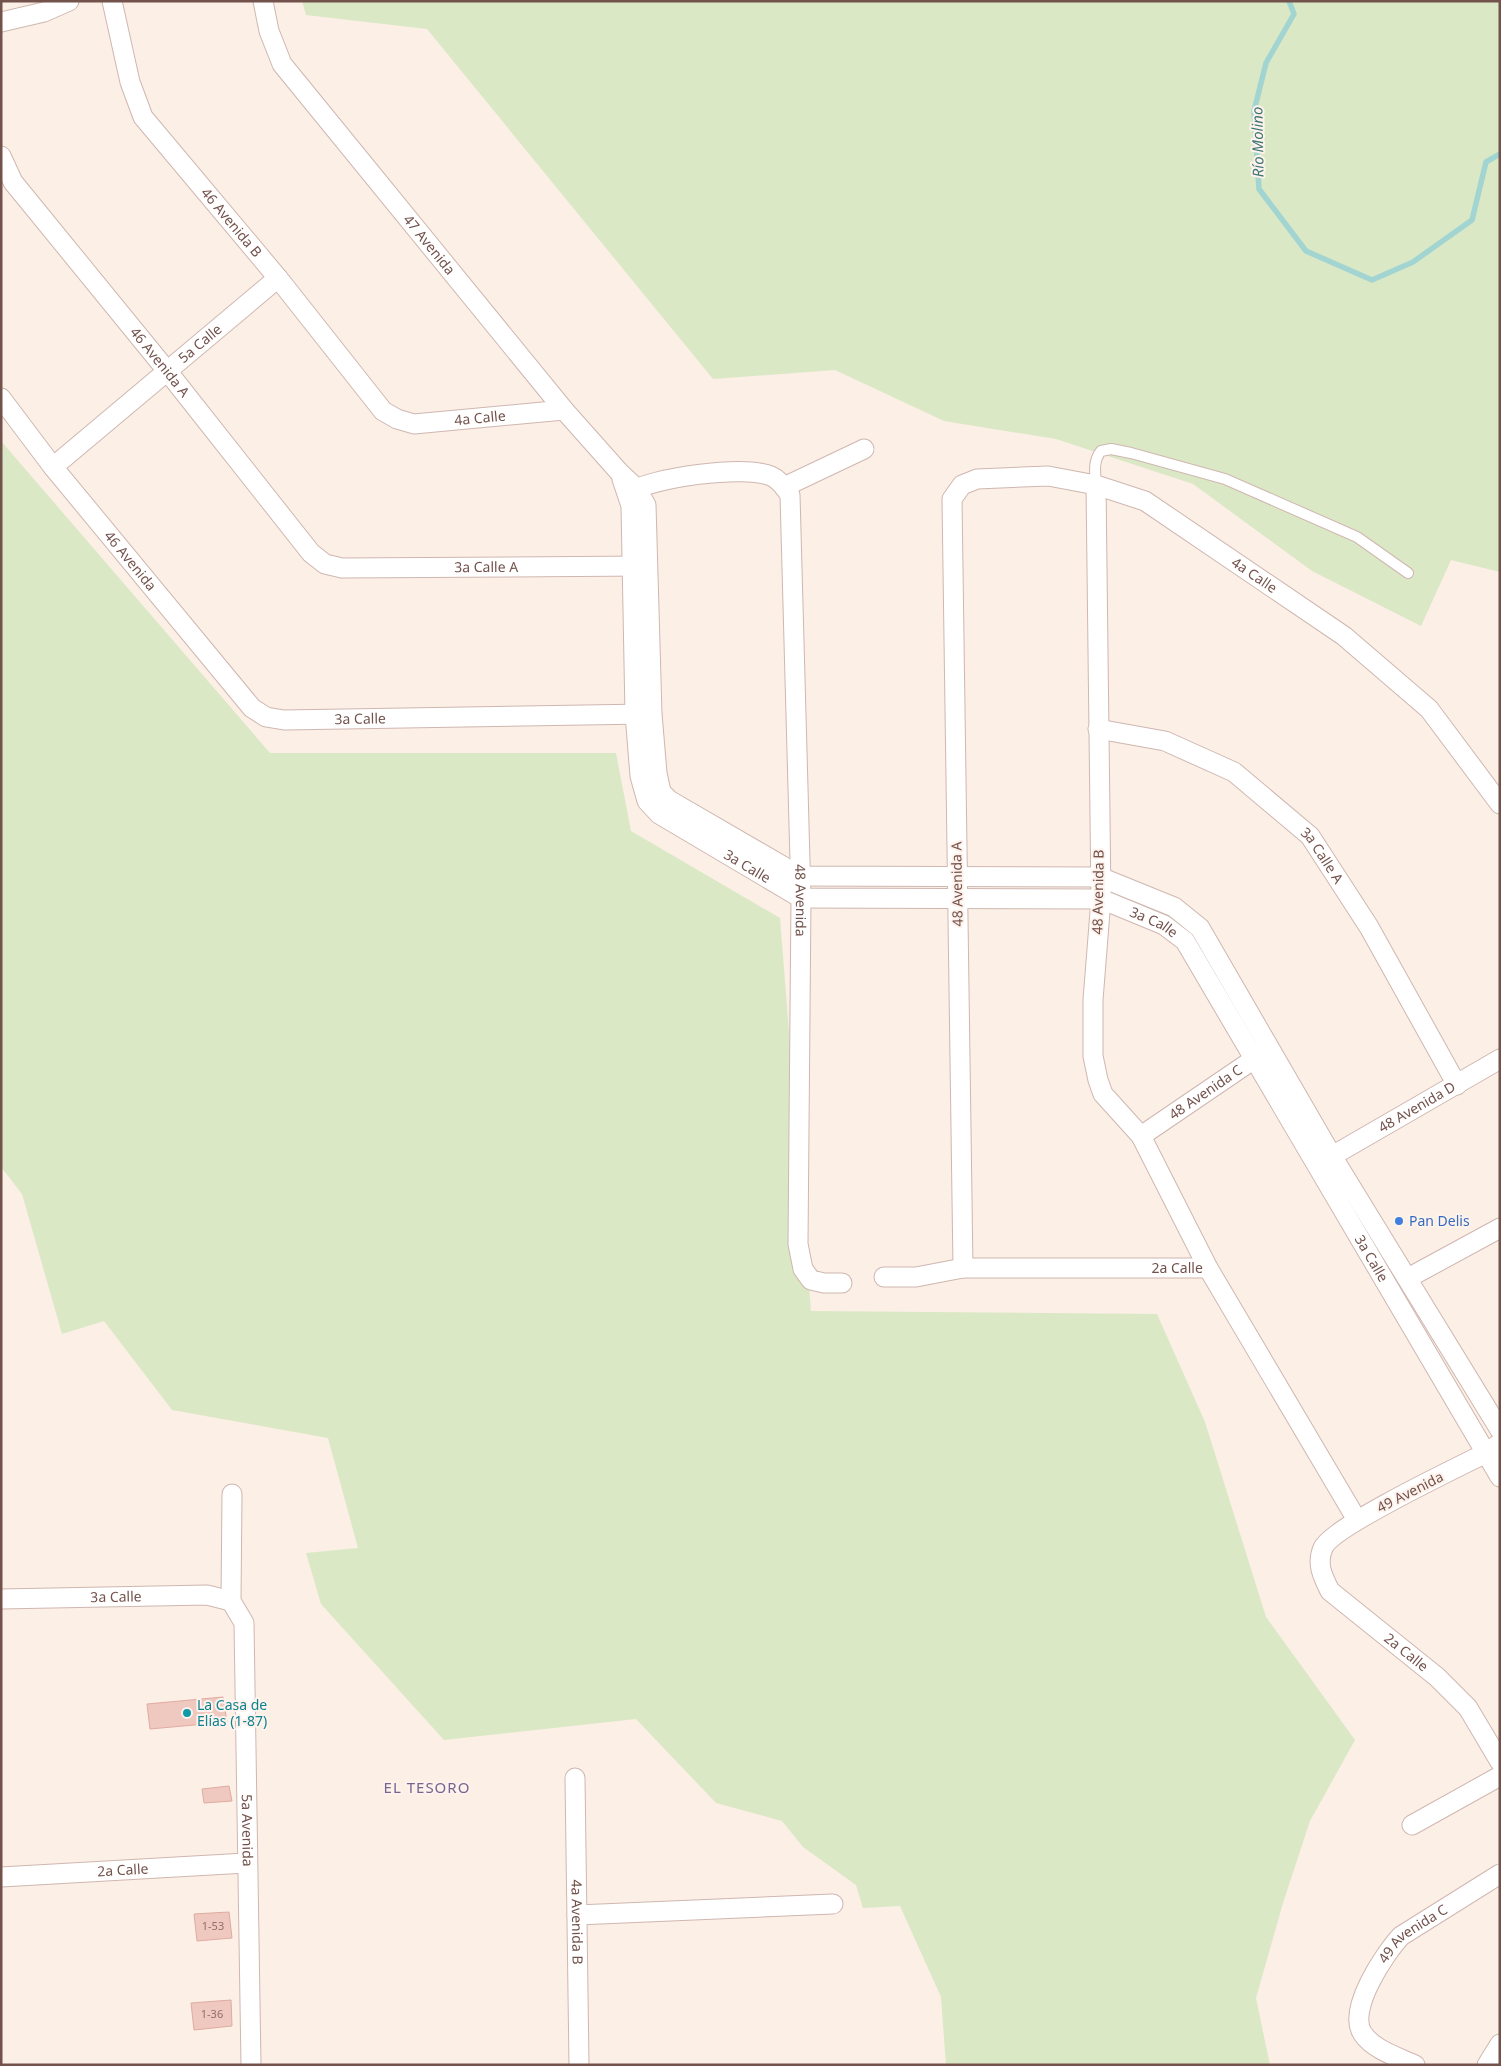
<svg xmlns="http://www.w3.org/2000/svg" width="1501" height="2066" font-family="'Noto Sans',sans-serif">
<rect width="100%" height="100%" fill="#fbefe6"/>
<g fill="#dbe8c5">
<path d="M302 1H1500V572L1451 560 1421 626 1312 571 1193 484 1056 439 944 421 835 370 713 379 427 29 306 15Z"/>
<path d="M1 441 270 753H616L631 831 780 918 811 1311 1157 1314 1205 1422 1266 1617 1355 1740 1310 1821 1283 1903 1256 1998 1270 2065H946L941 1997 900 1906 863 1908 856 1885 803 1847 782 1821 716 1803 636 1719 444 1740 321 1604 306 1553 358 1548 328 1438 172 1410 104 1321 62 1334 22 1194 1 1167Z"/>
</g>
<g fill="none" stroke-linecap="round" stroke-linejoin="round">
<path stroke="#a2d5d2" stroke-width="5.5" d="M1289 1 1294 14 1266 63 1254 111 1259 189 1306 251 1372 280 1413 262 1472 220 1486 162 1500 154"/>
</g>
<g fill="#efc8bf" stroke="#e1aba0">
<path d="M223 1697 227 1722 150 1729 147 1704Z"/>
<path d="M229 1786 232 1801 204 1803 202 1789Z"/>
<path d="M229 1912 232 1938 197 1941 194 1914Z"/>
<path d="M231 2000 232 2026 194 2030 191 2003Z"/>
</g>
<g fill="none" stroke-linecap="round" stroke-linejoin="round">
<g stroke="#cfb7b0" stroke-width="12">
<path id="service" d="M1096 485C1095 472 1093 461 1101 451L1111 449 1131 453 1225 479 1357 537 1408 573"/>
</g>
<g stroke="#cfb7b0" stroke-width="21">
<g id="minor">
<path id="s1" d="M112 1 130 82 143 117 278 278 383 411 397 419 414 424 564 410"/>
<path id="s2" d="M263 1 269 31 282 64 564 410 620 473 636 488 646 505 652 714 657 773 661 792 669 800 800 876 1100 877 1174 907 1200 928 1332 1156 1500 1430"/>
<path d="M1 22 44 12 69 1"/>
<path id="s3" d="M1 156 13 182 168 372 311 553 325 564 342 568 645 566"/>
<path id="s4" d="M1 398 53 467 252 708 266 717 284 720 646 714"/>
<path id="s5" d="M53 467 278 278"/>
<path id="s6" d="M622 479 631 506 635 714 640 776 647 801 659 814 801 898 1101 899 1164 925 1185 941 1500 1477"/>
<path d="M1096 485 1101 899 1093 1000V1056L1098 1080 1103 1094 1141 1136 1208 1268 1357 1520"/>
<path d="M784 487 864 449"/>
<path id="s7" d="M628 493C653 477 744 465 771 476 778 479 786 489 790 495L801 898 798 1244 803 1269 811 1280 824 1283H842"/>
<path id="s8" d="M1098 729 1165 741 1234 772 1310 836 1369 927 1457 1085"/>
<path id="s9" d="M1141 1136 1263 1053"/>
<path id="s10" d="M1332 1156 1500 1059"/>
<path id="s11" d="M963 1268 952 499 962 485 977 479 1048 476 1096 485 1145 501 1344 636 1429 709 1500 804"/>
<path id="s12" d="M884 1277H916L963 1268H1208"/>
<path d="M1408 1278 1500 1228"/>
<path id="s13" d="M1500 1443 1486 1453C1458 1467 1332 1527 1323 1548 1316 1564 1323 1577 1330 1591L1437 1677 1468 1708 1500 1762"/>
<path id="s14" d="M232 1494 231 1601 244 1623 251 2065"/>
<path id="s15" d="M1 1599 207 1595 231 1601"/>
<path id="s16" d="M575 1778 579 2065"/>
<path d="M1412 1825 1500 1776"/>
<path id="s17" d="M1 1877 246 1863"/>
<path d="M577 1915 833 1904"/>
<path id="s18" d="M1415 2065C1398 2057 1374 2050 1363 2034 1346 2011 1385 1953 1401 1936L1500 1874"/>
<path d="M1487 2065 1500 2044"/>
</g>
</g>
<use href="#service" stroke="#fff" stroke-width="10"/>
<use href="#minor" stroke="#fff" stroke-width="19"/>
</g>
<circle fill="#3f7fe0" stroke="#fef3ec" stroke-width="2" cx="1399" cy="1221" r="5"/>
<circle fill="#0f9aa8" stroke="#fef3ec" stroke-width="2" cx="187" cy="1713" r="5"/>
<g text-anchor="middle" stroke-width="4" stroke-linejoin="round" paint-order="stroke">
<g font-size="11" fill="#927069">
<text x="213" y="1930">1-53</text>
<text x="212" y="2018">1-36</text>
</g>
<g font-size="14" fill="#73524c" stroke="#fef3ec">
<text dy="5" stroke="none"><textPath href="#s1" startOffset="258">46 Avenida B</textPath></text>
<text dy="5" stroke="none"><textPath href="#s2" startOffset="299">47 Avenida</textPath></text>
<text dy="5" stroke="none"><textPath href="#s5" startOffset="192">5a Calle</textPath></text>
<text dy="5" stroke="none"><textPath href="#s3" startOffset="261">46 Avenida A</textPath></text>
<text dy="5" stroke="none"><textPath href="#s1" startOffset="600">4a Calle</textPath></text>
<text dy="5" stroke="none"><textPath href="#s4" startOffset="208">46 Avenida</textPath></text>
<text dy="5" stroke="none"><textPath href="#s3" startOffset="684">3a Calle A</textPath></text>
<text dy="5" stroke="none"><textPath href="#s11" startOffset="1106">4a Calle</textPath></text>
<text dy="5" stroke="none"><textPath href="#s4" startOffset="510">3a Calle</textPath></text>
<text dy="5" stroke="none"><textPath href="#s8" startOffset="266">3a Calle A</textPath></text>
<text dy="5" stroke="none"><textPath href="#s6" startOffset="445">3a Calle</textPath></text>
<text transform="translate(957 884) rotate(-91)" y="5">48 Avenida A</text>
<text transform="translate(1098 892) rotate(-89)" y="5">48 Avenida B</text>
<text dy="5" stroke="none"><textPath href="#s7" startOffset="579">48 Avenida</textPath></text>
<text dy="5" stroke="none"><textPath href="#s6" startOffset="865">3a Calle</textPath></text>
<text dy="5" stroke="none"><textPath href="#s9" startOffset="78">48 Avenida C</textPath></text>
<text dy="5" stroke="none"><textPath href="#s10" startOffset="98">48 Avenida D</textPath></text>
<text dy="5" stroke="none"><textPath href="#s6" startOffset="1270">3a Calle</textPath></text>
<text dy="5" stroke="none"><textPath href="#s12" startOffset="294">2a Calle</textPath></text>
<text transform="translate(1410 1492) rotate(-27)" y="5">49 Avenida</text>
<text dy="5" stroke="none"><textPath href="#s15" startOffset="115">3a Calle</textPath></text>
<text dy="5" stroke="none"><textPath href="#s13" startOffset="350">2a Calle</textPath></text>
<text dy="5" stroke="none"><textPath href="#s14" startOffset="340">5a Avenida</textPath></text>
<text dy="5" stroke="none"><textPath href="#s17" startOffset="122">2a Calle</textPath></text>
<text dy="5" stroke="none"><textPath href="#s16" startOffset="144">4a Avenida B</textPath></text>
<text dy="5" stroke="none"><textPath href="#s18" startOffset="182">49 Avenida C</textPath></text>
</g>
<g font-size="14" fill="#366cbe" stroke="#fef3ec" text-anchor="start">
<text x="1409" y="1226">Pan Delis</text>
</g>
<g font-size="14" fill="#0d838f" stroke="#fef3ec" text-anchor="start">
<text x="197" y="1710">La Casa de<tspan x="197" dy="16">Elías (1-87)</tspan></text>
</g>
<g font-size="15" font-style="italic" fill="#407876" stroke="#fef3ec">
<text transform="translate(1258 142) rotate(-91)" y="5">Río Molino</text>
</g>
<g font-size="15" letter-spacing="1" fill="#78648f" stroke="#fef3ec">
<text x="427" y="1793">EL TESORO</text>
</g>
</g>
<rect width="1501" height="2066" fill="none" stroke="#73524c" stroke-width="5"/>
</svg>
